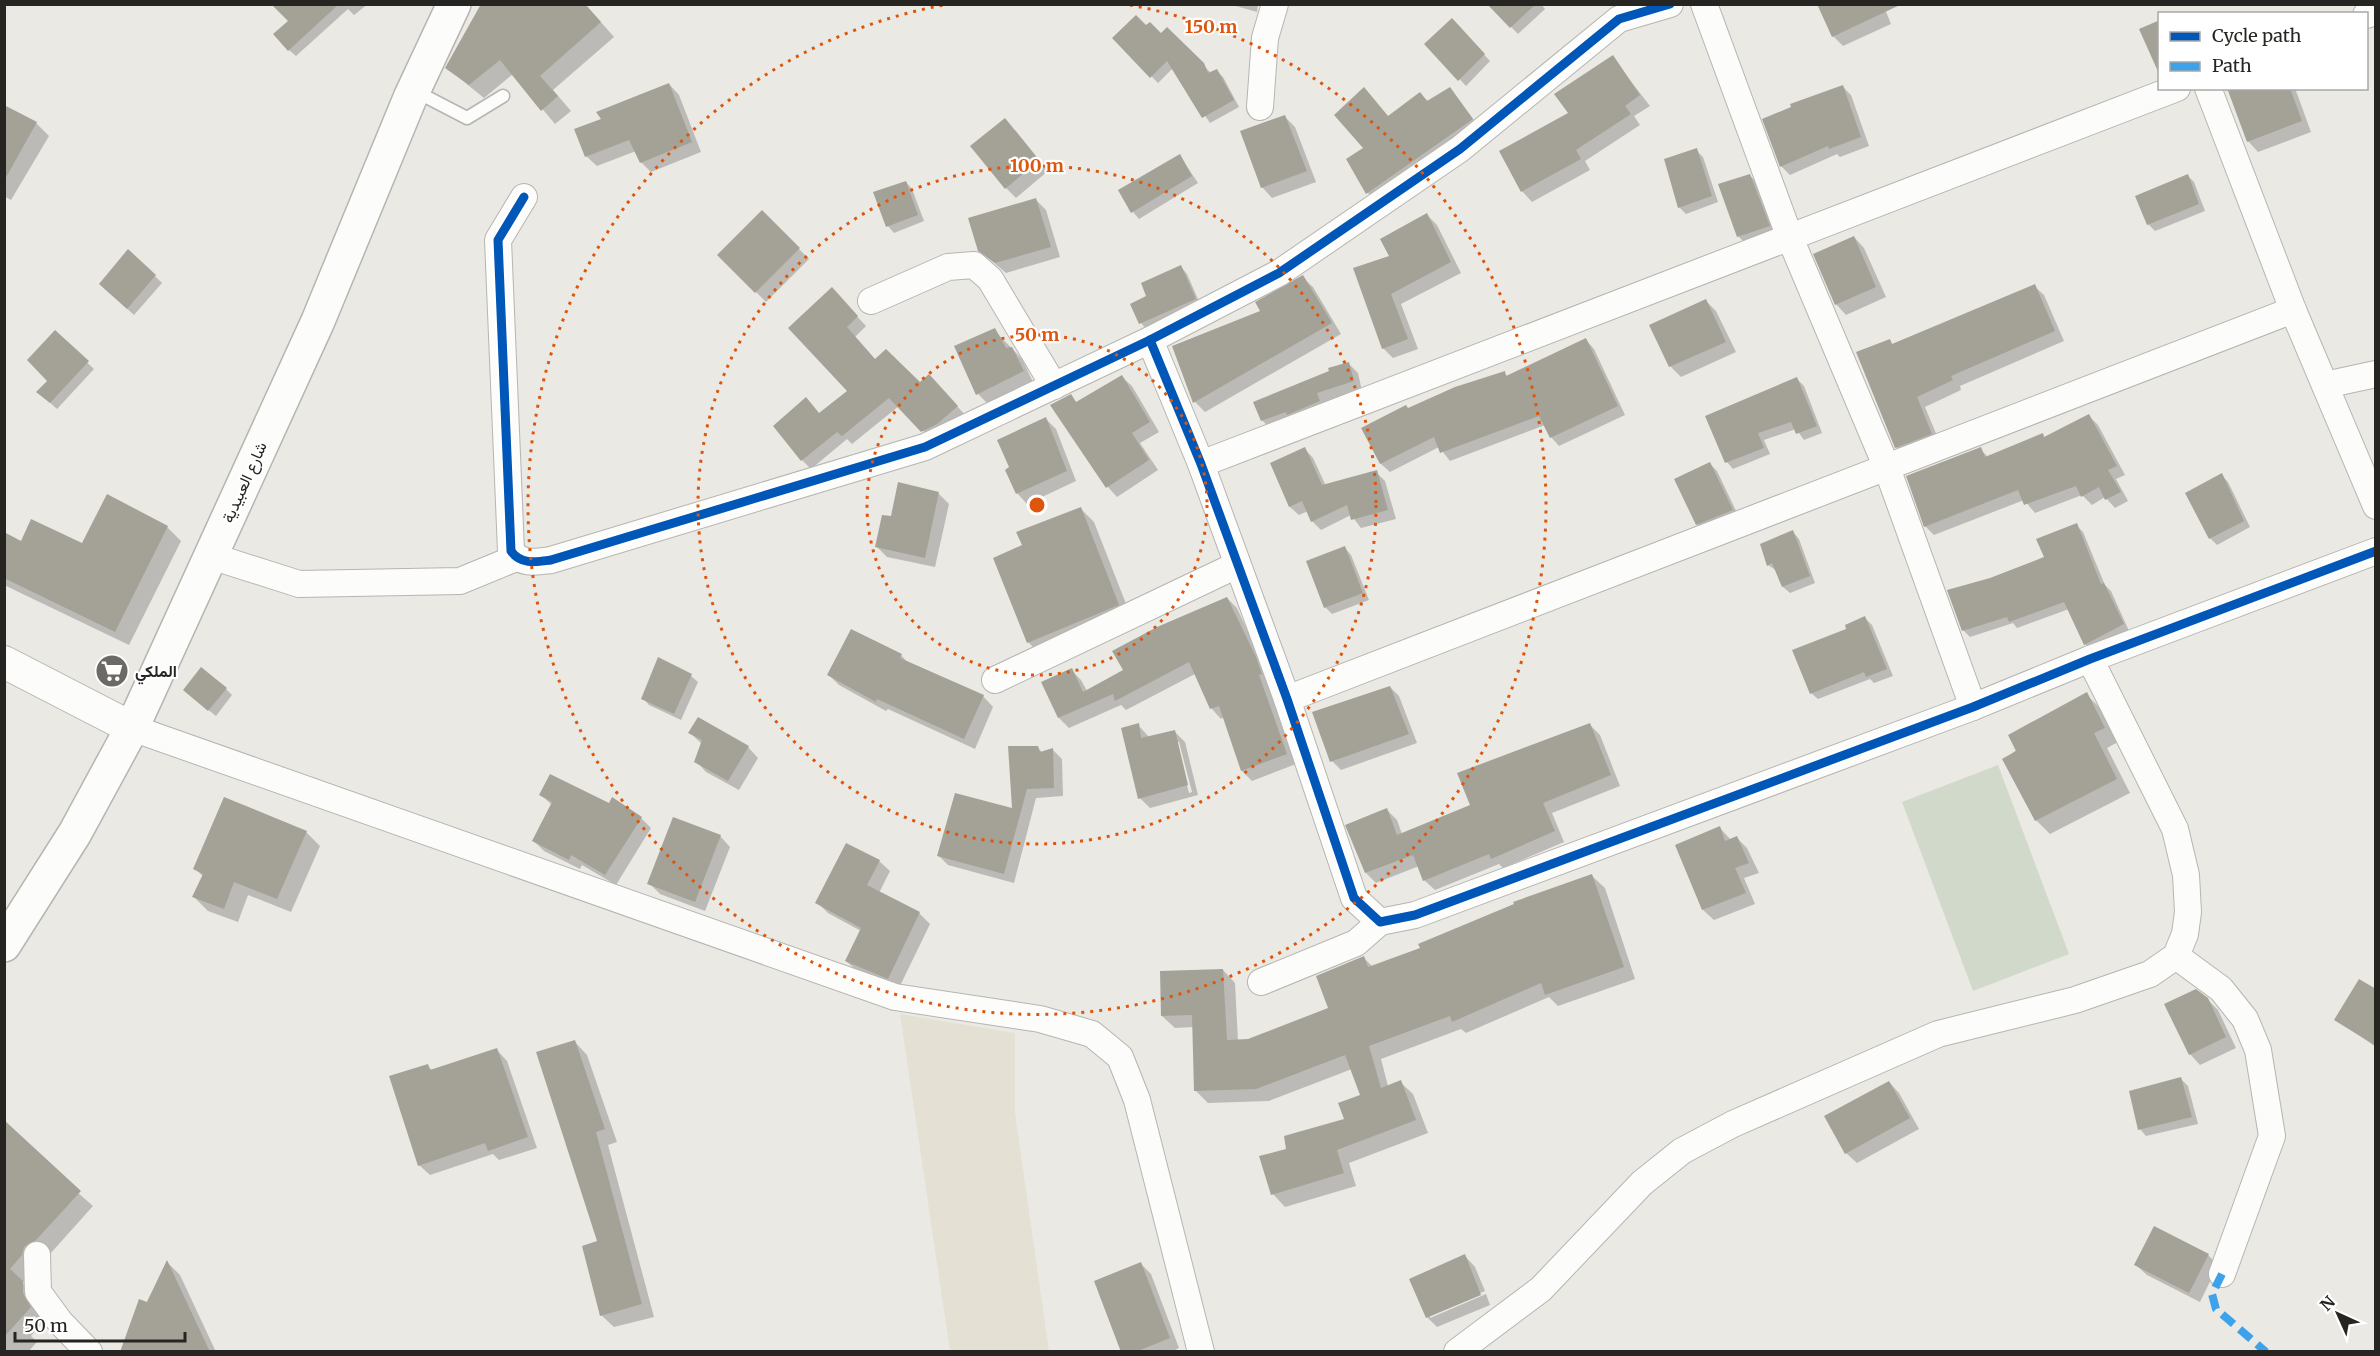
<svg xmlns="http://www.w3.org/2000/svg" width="2380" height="1356" font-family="Merriweather,Vazirmatn,serif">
<rect width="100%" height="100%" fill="#eae9e4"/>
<path fill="#e4e1d4" d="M900 1014 1015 1033V1113L1049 1351H950Z"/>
<path fill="#d1daca" d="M1998 765 2069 954 1973 991 1902 802Z"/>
<g fill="#0003" fill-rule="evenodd">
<path d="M288 4H368L354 15 348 9 296 56 289 50 290 21Z"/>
<path d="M585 4 614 37 553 90 571 111 555 124 513 74 484 98 447 68Z"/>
<path d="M1229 4H1258L1257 12Z"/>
<path d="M1489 4H1541L1545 9 1518 34Z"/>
<path d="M1883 4 1891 24 1843 46 1833 36Z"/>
<path d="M1459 27 1490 61 1466 86 1426 44Z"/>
<path d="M1146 28 1161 35 1167 29 1211 73 1217 71 1223 77 1239 107 1210 123 1173 68 1158 83 1114 38Z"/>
<path d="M1612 57 1650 106 1634 116 1640 125 1585 161 1590 170 1532 202 1522 191 1501 152 1570 114Z"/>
<path d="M669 84 679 95 701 152 651 172 641 162 636 151 597 166 586 156 603 120Z"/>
<path d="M1842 86 1851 95 1869 146 1840 157 1837 154 1790 175 1781 166 1794 107Z"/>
<path d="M2231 88H2295L2311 132 2258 152 2248 141Z"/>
<path d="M1450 89 1480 128 1376 201 1368 193 1348 159 1366 149 1388 117 1420 94 1429 102Z"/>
<path d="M4 106 36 123 49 136 11 200 4 196Z"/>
<path d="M1285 117 1295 127 1316 182 1272 198 1262 187Z"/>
<path d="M1015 130 1048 171 1016 198 1006 188Z"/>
<path d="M1696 150 1703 157 1718 202 1686 214 1679 207Z"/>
<path d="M1180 156 1198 183 1139 219 1133 212Z"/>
<path d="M1750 176 1757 182 1775 232 1745 243 1738 236Z"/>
<path d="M2188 176 2194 182 2205 211 2155 231 2148 224Z"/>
<path d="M906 182 912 189 924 221 894 233 888 226Z"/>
<path d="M1036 200 1046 210 1060 257 1006 273 979 250Z"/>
<path d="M762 212 809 259 766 302 719 255Z"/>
<path d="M1427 215 1437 225 1461 273 1401 304 1418 349 1393 358 1383 348 1391 257Z"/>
<path d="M1854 237 1864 248 1886 297 1846 315 1836 304Z"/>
<path d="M1181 267 1187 274 1201 306 1147 330 1141 323 1148 296Z"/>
<path d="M155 276 162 283 134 315 107 290Z"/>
<path d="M1302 277 1313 287 1341 334 1205 412 1195 402 1262 312Z"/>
<path d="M2034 286 2044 295 2064 341 1960 386 1961 390 1925 407 1940 443 1906 457 1896 447 1889 341 1893 345Z"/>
<path d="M840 298 866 326 855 337 876 361 920 384 938 385 966 416 932 440 899 406 852 444 847 439 811 469 802 460 820 415 849 391Z"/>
<path d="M1706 301 1716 311 1736 352 1681 377 1670 366Z"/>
<path d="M994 330 1022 359 1033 382 988 404 978 394Z"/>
<path d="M55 332 94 369 57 409 45 398Z"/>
<path d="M1586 340 1594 349 1625 415 1559 446 1551 437 1545 425 1450 461 1439 447 1390 472 1381 464 1363 429 1504 373 1508 377Z"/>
<path d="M1349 364 1358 373 1362 391 1325 402 1328 411 1271 430 1262 420Z"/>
<path d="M1122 377 1132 386 1159 432 1140 443 1158 470 1117 497 1108 487 1053 405 1071 396 1077 403Z"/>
<path d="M1797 379 1804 386 1822 433 1804 440 1796 429 1764 440 1770 454 1733 469 1727 462 1707 417Z"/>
<path d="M2089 416 2098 425 2125 475 2116 479 2128 501 2115 508 2105 497 2092 505 2082 495 2035 513 2024 500 1934 535 1925 526 1980 449 1988 457 2042 435 2045 438Z"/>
<path d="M1046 419 1056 429 1076 481 1027 504 1017 493Z"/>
<path d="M1305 449 1313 458 1326 486 1376 472 1385 481 1396 519 1361 528 1351 515 1321 530 1312 521 1308 511 1299 515 1290 507 1272 464Z"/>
<path d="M1710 464 1717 471 1739 517 1704 531 1697 524Z"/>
<path d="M2221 475 2228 482 2250 527 2217 545 2210 538Z"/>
<path d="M939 494 949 504 935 567 887 557 877 547 892 518Z"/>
<path d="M1080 508 1094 522 1132 619 1042 656 1028 642 1024 546Z"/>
<path d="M2076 525 2083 532 2105 585 2111 591 2129 631 2091 651 2085 644 2069 609 2017 628 2013 623 1970 637 1963 630 2046 558Z"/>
<path d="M167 527 181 541 129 645 4 585V533L22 543 83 545Z"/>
<path d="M1793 532 1799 539 1815 583 1790 593 1783 587 1777 571 1768 565Z"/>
<path d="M1345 548 1351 555 1369 600 1332 614 1325 607Z"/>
<path d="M1227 598 1237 608 1265 669 1271 684 1268 685 1296 764 1252 781 1242 771 1224 717 1221 719 1212 709 1195 674 1126 710 1121 705 1069 728 1059 718 1043 683 1071 670 1081 680 1087 691 1125 671Z"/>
<path d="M1865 618 1872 625 1893 676 1874 683 1870 679 1818 699 1811 693 1848 629Z"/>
<path d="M901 655 908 663 983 696 993 707 975 749 888 709 886 711 839 685 829 675Z"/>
<path d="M691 676 698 682 681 720 649 705 643 698Z"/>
<path d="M1390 687 1399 696 1417 743 1341 770 1332 761Z"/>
<path d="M226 689 232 695 216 716 191 696Z"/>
<path d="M2086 694 2100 708 2118 742 2107 748 2130 793 2050 834 2036 820 2004 760Z"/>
<path d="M1138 725 1149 737 1175 732 1185 742 1198 795 1150 808 1140 798ZM1176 742H1179L1192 792 1189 793Z"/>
<path d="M1590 725 1600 735 1620 786 1552 813 1564 842 1503 868 1499 864 1435 890 1424 880 1419 866 1376 883 1366 873 1386 809 1397 820 1402 834 1472 806Z"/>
<path d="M690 733 748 747 758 758 739 790 706 772 696 761 702 744Z"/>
<path d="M1037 747 1043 753 1053 750 1062 759 1063 796 1036 798 1014 883 948 865 939 856 1013 810Z"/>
<path d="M541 795 641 818 651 828 616 885 582 865 580 869 544 851 534 841 552 805Z"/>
<path d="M1720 828 1731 840 1737 838 1747 848 1759 873 1744 878 1755 904 1714 920 1703 910Z"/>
<path d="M306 832 320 846 291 912 248 895 238 922 208 911 194 897 204 877 195 869Z"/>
<path d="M720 836 730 847 705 911 660 894 649 883Z"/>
<path d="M879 861 890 871 879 893 919 913 930 924 899 988 857 971 846 961 861 931 828 913 817 902Z"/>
<path d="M1592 876 1605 888 1635 979 1558 1006 1549 997 1466 1033 1461 1029 1381 1059 1388 1086 1400 1082 1413 1094 1428 1133 1349 1163 1356 1186 1285 1207 1273 1194 1288 1150 1346 1120 1362 1096 1352 1069 1269 1101 1208 1103 1195 1090 1194 1027 1175 1028 1162 1016 1223 970 1235 983 1238 1041H1248L1330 1009 1363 957 1373 967 1422 949Z"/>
<path d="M2376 991V1047L2336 1019Z"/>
<path d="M2207 999 2218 1010 2236 1048 2200 1065 2190 1054Z"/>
<path d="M575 1042 587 1055 617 1142 608 1145 654 1317 614 1327 601 1315 599 1242Z"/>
<path d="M497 1050 507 1061 537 1148 499 1160 493 1154 430 1175 419 1165 427 1065 432 1070Z"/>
<path d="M2181 1079 2188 1086 2198 1124 2146 1136 2140 1129Z"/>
<path d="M1889 1082 1899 1093 1919 1129 1857 1163 1846 1153Z"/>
<path d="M4 1128 93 1206 50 1254 38 1261 36 1269 23 1283 36 1296V1308L44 1322 31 1336 37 1342 28 1352H4Z"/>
<path d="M2208 1255 2218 1265 2200 1302 2147 1275 2136 1265Z"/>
<path d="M1465 1256 1475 1267 1485 1291 1430 1314V1318L1486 1294 1490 1305 1437 1327 1427 1317Z"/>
<path d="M167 1262 180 1275 216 1352H122Z"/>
<path d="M1141 1264 1151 1274 1179 1348 1171 1352H1122Z"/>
</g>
<g fill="#a4a297">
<path d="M271 4H339L288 51 273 34 288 21Z"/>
<path d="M481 4H585L601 22 540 76 558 96 541 111 500 60 469 85 445 68Z"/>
<path d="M1487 4H1536L1510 28Z"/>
<path d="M1817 4H1902L1832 37Z"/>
<path d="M1136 15 1146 25 1150 22 1161 33 1167 27 1204 63 1208 73 1217 69 1234 100 1202 118 1167 61 1150 78 1112 38Z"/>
<path d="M1452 18 1485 54 1458 81 1424 44Z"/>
<path d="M2160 20V76L2139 29Z"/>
<path d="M1613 55 1640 95 1625 106 1631 114 1576 150 1581 159 1521 192 1499 151 1568 113 1554 94Z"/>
<path d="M669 83 692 142 640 163 629 140 585 157 574 129 601 119 596 112Z"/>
<path d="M1843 85 1861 137 1829 149 1828 146 1780 167 1762 119 1791 107 1790 104Z"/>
<path d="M1364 87 1388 116 1420 92 1427 101 1450 87 1473 119 1366 194 1346 159 1363 148 1334 115Z"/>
<path d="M2227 88H2290L2302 121 2247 142Z"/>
<path d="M4 105 37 122 4 181Z"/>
<path d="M1285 115 1307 171 1261 188 1240 131Z"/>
<path d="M1005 118 1039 160 1005 189 970 146Z"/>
<path d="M1697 148 1712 196 1678 208 1664 159Z"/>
<path d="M1180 154 1192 176 1131 213 1118 190Z"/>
<path d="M1750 174 1770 226 1737 237 1718 184Z"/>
<path d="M2188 174 2199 204 2147 225 2135 196Z"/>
<path d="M906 181 918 215 886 227 873 192Z"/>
<path d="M1036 198 1051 247 995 263 978 251 968 218Z"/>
<path d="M762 210 800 248 755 293 717 255Z"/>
<path d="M1427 213 1451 262 1391 294 1408 339 1382 349 1353 268 1389 256 1380 239Z"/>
<path d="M1854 236 1876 287 1835 305 1813 254Z"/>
<path d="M128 249 156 275 127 309 99 284Z"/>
<path d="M1181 265 1196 299 1139 324 1130 304 1146 296 1141 283Z"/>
<path d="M1303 275 1332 323 1193 403 1172 346 1260 311 1255 302Z"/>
<path d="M2035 284 2055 331 1951 376 1953 380 1917 397 1932 434 1895 448 1856 352 1890 339 1892 344Z"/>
<path d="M832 287 858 316 847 327 875 359 886 349 920 382 929 374 958 406 937 424 921 432 889 398 842 436 837 432 801 461 773 426 806 397 819 413 847 391 788 328Z"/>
<path d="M1706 299 1726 342 1669 367 1649 325Z"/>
<path d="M995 328 1006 348 1012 347 1024 371 976 395 954 346Z"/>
<path d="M55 330 89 361 50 403 36 392 47 381 27 360Z"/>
<path d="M1586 338 1618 406 1550 438 1539 416 1440 453 1434 437 1380 464 1361 428 1406 405 1408 408 1455 387 1505 371 1506 376Z"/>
<path d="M1349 362 1354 381 1317 393 1320 401 1287 415 1286 412 1261 421 1253 402 1329 371 1328 368Z"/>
<path d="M1122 375 1150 422 1132 433 1149 460 1106 488 1050 405 1071 394 1076 402Z"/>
<path d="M1797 377 1817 426 1796 434 1791 422 1758 433 1764 448 1725 463 1705 416Z"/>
<path d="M2089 414 2117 466 2108 470 2121 492 2105 500 2099 487 2081 497 2076 486 2024 505 2018 490 1924 527 1906 476 1981 447 1985 457 2043 433 2044 437Z"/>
<path d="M1046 417 1067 471 1016 494 1005 470 1009 467 997 440Z"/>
<path d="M1305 447 1322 485 1377 470 1388 510 1351 520 1347 505 1311 522 1302 501 1289 507 1270 463Z"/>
<path d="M1710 462 1733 510 1696 525 1674 479Z"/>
<path d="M2222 473 2244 521 2209 539 2185 493Z"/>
<path d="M898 482 939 492 925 558 875 547 882 515 891 516Z"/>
<path d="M107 494 168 526 115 632 4 578V532L21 541 31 519 82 543Z"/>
<path d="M1081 507 1119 605 1027 643 993 558 1022 545 1016 532Z"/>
<path d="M2077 523 2101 584 2104 583 2124 624 2084 645 2064 602 2009 622 2007 617 1962 631 1947 590 1990 578 2044 557 2036 539Z"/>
<path d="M1793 530 1810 576 1782 587 1772 563 1767 566 1760 544Z"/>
<path d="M1345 546 1363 593 1324 608 1306 561Z"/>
<path d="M1227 597 1256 657 1262 674 1259 675 1287 754 1241 771 1219 706 1210 709 1189 662 1115 701 1113 694 1058 718 1041 682 1072 668 1083 692 1123 670 1112 651 1157 627Z"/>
<path d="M1865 616 1887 669 1866 677 1864 672 1810 694 1792 650 1846 629 1845 625Z"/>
<path d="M851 629 902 654 900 658 984 695 964 739 877 699 876 702 827 675Z"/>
<path d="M658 657 692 674 674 714 641 699Z"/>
<path d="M201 667 227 688 208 711 183 690Z"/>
<path d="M1390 686 1409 734 1330 762 1312 712Z"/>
<path d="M2087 692 2105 728 2094 733 2117 779 2035 821 2002 759 2016 751 2008 735Z"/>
<path d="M698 717 749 746 728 781 694 762 702 740 688 733Z"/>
<path d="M1139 723 1141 738 1175 730 1188 785 1138 799 1121 728Z"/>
<path d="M1590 723 1611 775 1543 803 1555 831 1491 859 1489 854 1423 881 1413 855 1365 873 1345 825 1387 808 1397 835 1470 805 1457 773Z"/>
<path d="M1008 746H1038L1040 752 1053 748 1054 788 1027 789 1004 874 937 856 955 793 1012 808Z"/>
<path d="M550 774 609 803 612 797 642 817 605 875 571 855 569 860 532 841 552 802 539 795Z"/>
<path d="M224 797 307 831 277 899 234 882 224 909 192 897 203 874 193 869Z"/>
<path d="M673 817 721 835 695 902 647 884Z"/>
<path d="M1720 826 1725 841 1737 836 1749 863 1735 868 1746 893 1702 910 1675 845Z"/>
<path d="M846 843 880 860 867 885 920 912 888 979 845 961 861 928 815 903Z"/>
<path d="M1592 874 1624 967 1545 995 1541 983 1452 1022 1450 1016 1369 1046 1381 1088 1401 1080 1416 1120 1337 1150 1344 1173 1271 1195 1259 1156 1286 1149 1284 1136 1344 1119 1338 1103 1360 1095 1345 1055 1256 1089 1194 1091 1192 1015 1161 1016 1160 971 1223 969 1227 1040 1248 1039 1328 1008 1316 976 1364 956 1368 967 1420 948 1418 944 1514 904 1513 902Z"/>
<path d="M2359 979 2376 989V1046L2334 1020Z"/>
<path d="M2196 989 2208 998 2226 1037 2189 1055 2164 1004Z"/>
<path d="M575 1040 605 1129 596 1132 642 1304 600 1316 582 1246 597 1241 536 1052Z"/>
<path d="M497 1048 528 1137 488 1151 485 1143 418 1166 389 1076 428 1064 430 1070Z"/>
<path d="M2181 1077 2192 1117 2138 1130 2129 1091Z"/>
<path d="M1889 1081 1910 1118 1845 1154 1824 1116Z"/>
<path d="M4 1120 81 1191 36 1240 24 1247 22 1255 10 1269 23 1281V1293L31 1307 4 1337Z"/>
<path d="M2154 1226 2209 1254 2189 1293 2134 1265Z"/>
<path d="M1465 1254 1481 1295 1426 1318 1409 1279Z"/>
<path d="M167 1260 210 1352H120L139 1299 147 1302Z"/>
<path d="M1141 1262 1170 1338 1135 1352H1121L1094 1281Z"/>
</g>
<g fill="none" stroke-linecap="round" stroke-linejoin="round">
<g stroke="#b6b5b1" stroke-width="15">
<path id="service" d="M415 91 467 118 503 96"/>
</g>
<g stroke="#b6b5b1" stroke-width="28">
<g id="minor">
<path d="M1704 4 1790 238 1887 468 1973 707"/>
<path d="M2366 15 2376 12"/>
<path d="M2208 88 2293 310 2376 506"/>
<path d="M1260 107 1265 38 1275 4"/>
<path d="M524 197 498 240 511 551C521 565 536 562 551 560L925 447 1150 340 1279 273 1460 149 1619 19 1670 4"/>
<path d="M871 301 948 267 974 265 990 279 1054 386"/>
<path d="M1150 340 1201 464 1287 699 1354 898 1380 922 1415 915 1973 707 2090 659 2376 551"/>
<path d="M2325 385 2376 374"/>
<path d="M1201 464 2177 88"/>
<path d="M211 556 299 584 460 581 516 558"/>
<path d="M995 680 1237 565"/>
<path d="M1287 699 2293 310"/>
<path d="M132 728 895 997 1040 1019 1092 1034 1120 1057 1137 1100 1201 1352"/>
<path d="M2176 956 2221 989 2245 1019 2258 1050 2272 1136 2222 1274"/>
<path d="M1261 982 1356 943 1380 922"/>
<path d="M37 1255 38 1292 60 1322 89 1352"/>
<path d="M1457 1352 1541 1289 1642 1183 1682 1151 1733 1124 1938 1034 2075 1000 2150 974 2176 956 2185 934 2188 912 2186 875 2175 829 2090 659"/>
</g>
</g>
<g stroke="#b6b5b1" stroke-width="34">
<path id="tertiary" d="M4 662 132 728"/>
</g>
<g stroke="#b6b5b1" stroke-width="36">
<path id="secondary" d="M4 945 75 833 132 728 318 321 410 98 454 4"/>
</g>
<use href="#service" stroke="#fcfcfb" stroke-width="12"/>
<use href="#minor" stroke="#fcfcfb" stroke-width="26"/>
<use href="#tertiary" stroke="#fcfcfb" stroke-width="32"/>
<use href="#secondary" stroke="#fcfcfb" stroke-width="33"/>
<path stroke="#3ea2ea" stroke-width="8" stroke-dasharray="15 8" stroke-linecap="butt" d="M2222 1274 2212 1294 2216 1309 2266 1352"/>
<g stroke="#fff" stroke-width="13">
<g id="cycleway">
<path d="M524 197 498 240 511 551C521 565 536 562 551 560L925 447 1150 340 1279 273 1460 149 1619 19 1670 4"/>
<path d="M1150 340 1201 464 1287 699 1354 898 1380 922 1415 915 1973 707 2090 659 2376 551"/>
</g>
</g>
<use href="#cycleway" stroke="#0057b8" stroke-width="9"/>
</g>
<g fill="none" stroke="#de560d" stroke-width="3" stroke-dasharray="3 6">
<circle cx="1037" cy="505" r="170"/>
<circle cx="1037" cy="505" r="339"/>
<path d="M1130 5A509 509 0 1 1 944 5"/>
</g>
<defs>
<g id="supermarket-disc" transform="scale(1.725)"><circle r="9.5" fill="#6b6a65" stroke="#fff"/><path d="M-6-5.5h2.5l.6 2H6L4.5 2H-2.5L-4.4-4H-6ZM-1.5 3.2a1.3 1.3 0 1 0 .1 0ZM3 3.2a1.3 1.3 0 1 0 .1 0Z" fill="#fff"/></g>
</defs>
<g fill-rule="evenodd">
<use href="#supermarket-disc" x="112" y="671"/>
</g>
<g text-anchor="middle" stroke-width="4.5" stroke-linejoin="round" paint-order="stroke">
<g font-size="16" fill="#262521" stroke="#fff">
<text transform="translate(244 482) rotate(-66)" y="6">شارع العبيدية</text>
</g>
<g font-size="16" font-weight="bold" fill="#262521" stroke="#fff" text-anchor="start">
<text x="135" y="677">الملكي</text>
</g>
</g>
<circle cx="1037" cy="505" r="9" fill="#de560d" stroke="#fff" stroke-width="3"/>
<g font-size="18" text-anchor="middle" font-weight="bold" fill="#de560d" stroke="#fff" stroke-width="4.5" stroke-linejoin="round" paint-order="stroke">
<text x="1211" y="33">150 m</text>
<text x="1037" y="172">100 m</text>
<text x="1037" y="341">50 m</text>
</g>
<rect width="2380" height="1356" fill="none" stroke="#262521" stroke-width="12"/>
<rect x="2158" y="12" width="210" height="78" fill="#ffffff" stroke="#a8a8a6" stroke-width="1.5"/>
<rect x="2170" y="32" width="30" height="9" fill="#0057b8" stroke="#a8a8a6" stroke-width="1.5"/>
<text x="2212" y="42" font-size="18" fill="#262521">Cycle path</text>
<rect x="2170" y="62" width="30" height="9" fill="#3ea2ea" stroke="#a8a8a6" stroke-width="1.5"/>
<text x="2212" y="72" font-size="18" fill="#262521">Path</text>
<g transform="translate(2338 1314) rotate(315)" stroke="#ffffff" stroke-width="4.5" paint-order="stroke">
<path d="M0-4.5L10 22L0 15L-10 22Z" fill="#262521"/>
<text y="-9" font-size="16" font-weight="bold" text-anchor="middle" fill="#262521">N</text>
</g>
<path d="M15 1332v9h170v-9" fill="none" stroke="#262521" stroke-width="3"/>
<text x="24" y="1332" font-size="18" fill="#262521" stroke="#ffffff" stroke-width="4.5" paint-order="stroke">50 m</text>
</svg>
